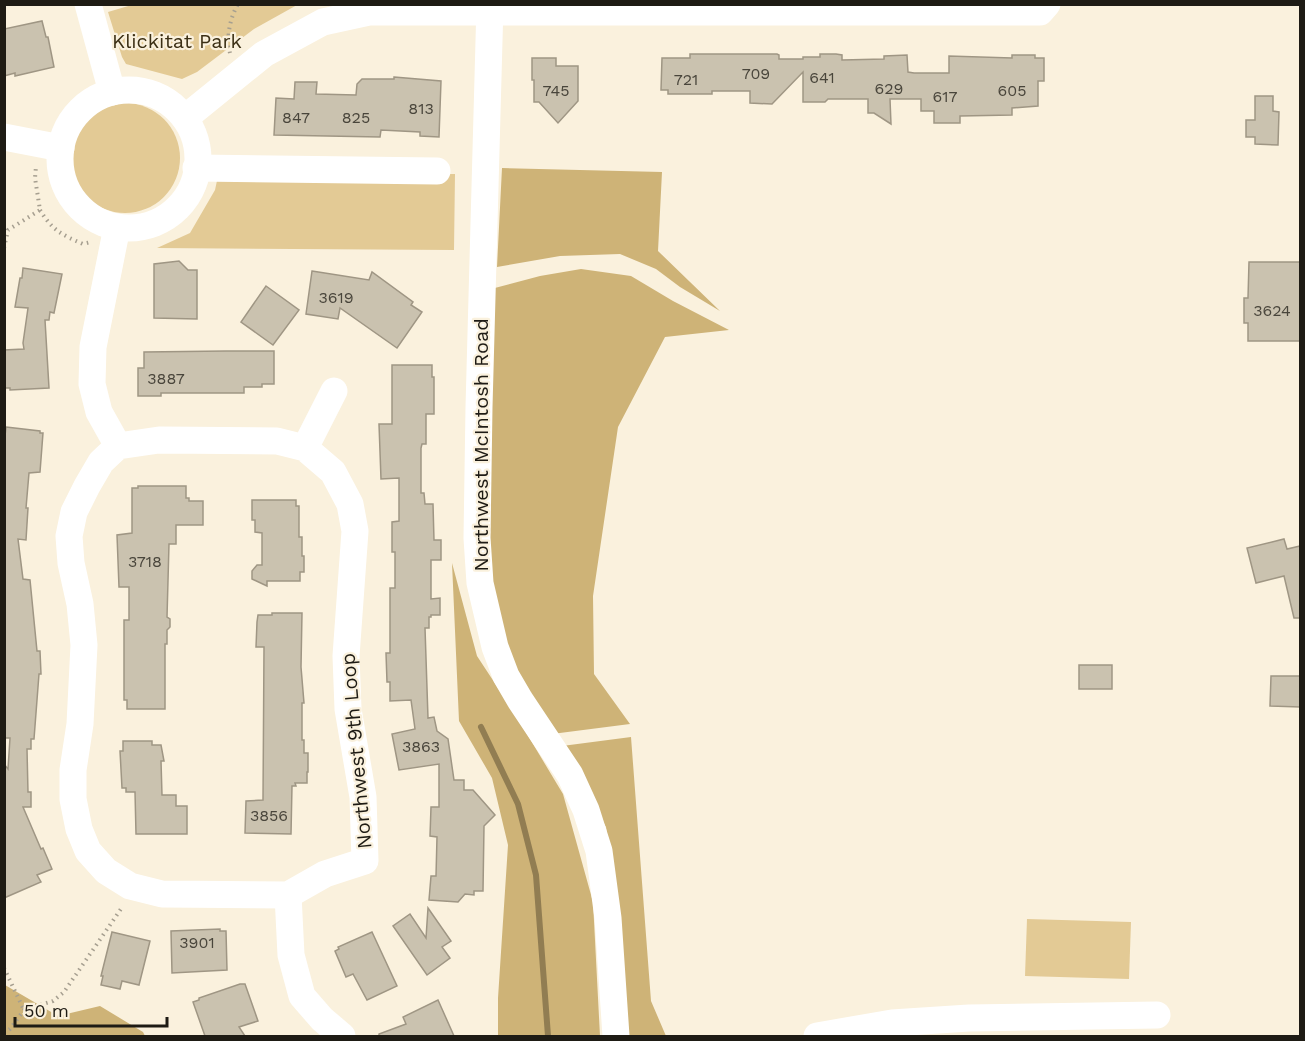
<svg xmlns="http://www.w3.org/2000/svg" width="1305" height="1041" font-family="'Work Sans',sans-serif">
<rect width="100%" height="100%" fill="#faf1dd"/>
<g fill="#e3ca95">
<path d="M135 4H297V5L254 29 197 72 182 79 126 64 122 57 108 12Z"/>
<circle cx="125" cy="158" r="55"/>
<path d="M455 174 454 250 157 248 190 233 215 190 218 176Z"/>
<path d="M1027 919 1131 922 1129 979 1025 976Z"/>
</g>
<g fill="#ceb377">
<path d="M502 168 662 172 658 251 720 311 680 287 656 269 620 254 560 256 497 267Z"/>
<path d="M581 269 631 276 673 301 729 330 665 337 618 427 593 596 594 674 630 724 552 734 525 693 492 611 487 547 491 289 540 276Z"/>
<path d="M452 563 477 656 515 714 563 794 593 902 600 1036H498V998L508 845 492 778 459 721Z"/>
<path d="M631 737 651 1001 666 1036H623L621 925 606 827 562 746Z"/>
<path d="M5 985 58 1016 100 1006 143 1032 145 1036H5Z"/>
</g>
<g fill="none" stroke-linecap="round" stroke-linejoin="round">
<path stroke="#917d52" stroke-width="6" d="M481 727 518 804 536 875 548 1036"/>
</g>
<g fill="#cac2af" stroke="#9f9684" stroke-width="1.5">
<path d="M42 21 46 37H48L54 67 15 76V73L4 76V29Z"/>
<path d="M690 54H777L779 55V59H803V57H820V54H836L842 55V60L884 59V56L907 55 908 72 914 73H949V56L1012 58V55H1035V58H1044V81H1038V106L1012 108V115L960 116V123H934V111H921V99H890L891 124 874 113H868V99H828L825 102H803V72L772 104 750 103V91H712V94H668V90H661L662 58H690Z"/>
<path d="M532 58H556V66H578V101L558 123 539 102H534V80H532Z"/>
<path d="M394 77 441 81 439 137 420 136V132L381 130 380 137 274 135 276 98 294 99 295 82H317L316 94 356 95 357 84 362 79H394Z"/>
<path d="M1255 96H1273V111L1279 112 1278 145 1255 144V137H1246V120H1255Z"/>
<path d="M179 261 188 270H197V319L154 318V264Z"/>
<path d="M1249 262H1300V341H1248V323H1244V298H1248Z"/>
<path d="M23 268 62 274 54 313 50 312 49 320H45L49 388 10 390V388H4V350L24 349 23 343 28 308 15 307 20 278H22Z"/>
<path d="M312 271 369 280 372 272 413 302 411 305 422 312 397 348 340 308 338 319 306 314Z"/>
<path d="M266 286 299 310 273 345 241 322Z"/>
<path d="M226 351H274V384H262V387H244V393H161V396H138V368H144V352Z"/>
<path d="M392 365H432V377H434V414H426V444H422L421 448V493H424L425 504H433L434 540H441V560H431V599L440 598V615H431V617H429V628H425L428 718 434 717 437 731 448 739 454 780H464V790H473L495 815 484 826 483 891H474V895L465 894 458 902 429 900 431 876H436L437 837 430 836 431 807H439V764L399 770 392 734 415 729 411 700 390 701V682H387L386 653H390V588H395V552H392V522L399 521V478L381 479 379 424H392Z"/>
<path d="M6 427 40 431V433H43L40 472 29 473 26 508H28L26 540 18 539 23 579 30 580 37 651H40L41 674H39L34 739H31V749H27L28 792H31V807H23L41 849 43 848 52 869 37 875 41 882 4 898V764L8 769 10 738H4V445Z"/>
<path d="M138 486H186V498H189V501H203V525H176V544H169L167 617 170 619V627L167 630V644H165V709H127V700H124V620H129V587H119L117 535 132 533V488H138Z"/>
<path d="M252 500H296V506H299V537H302V556H304V572H300V581H267V586L252 579V571L257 565H262V533L255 532V520H252Z"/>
<path d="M1284 539 1287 549 1300 546V618H1294L1284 576 1256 583 1247 548Z"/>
<path d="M272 613H302L301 667 304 703H302V740H304V753H308V772H307V783H295L296 786H292L291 834 245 833 246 801 263 800 264 647H256L257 622 258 615H272Z"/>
<rect x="1079" y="665" width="33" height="24"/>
<path d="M1271 676H1300V707L1270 706Z"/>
<path d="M123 741H152V745H161L164 761H161L162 795H176V806H187V834H136L135 792H126V788H122L120 751H123Z"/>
<path d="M428 908 451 941 442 947 450 958 427 975 393 926 410 914 426 938Z"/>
<path d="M220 929V931H226L227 970 172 973 171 931Z"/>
<path d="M112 932 150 941 139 985 122 981 120 989 101 985 103 976H101Z"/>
<path d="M372 932 397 986 367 1000 353 974 346 977 335 951 339 949 338 947Z"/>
<path d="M240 984H245L258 1021 239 1027 245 1036H205L193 1002 199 1000V998Z"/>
<path d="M438 1000 454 1036H379V1034L406 1024 403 1017Z"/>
</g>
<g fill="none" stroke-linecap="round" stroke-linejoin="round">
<g stroke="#a69f90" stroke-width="4" stroke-dasharray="1.5 4.5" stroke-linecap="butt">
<path d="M230 53C226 37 230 18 238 4"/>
<path d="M40 210C52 230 62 235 83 244L91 242"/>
<path d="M4 248 8 230 40 210 35 178 36 166"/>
<path d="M4 968 24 1010"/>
<path d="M4 1033 10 1029 24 1010 53 1001 64 992 123 906"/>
</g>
<g stroke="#fff" stroke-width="27">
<path d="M88 4 112 92"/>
<path d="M490 4 479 407 477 538 480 583 495 647 506 676 520 700 570 775 586 810 599 851 608 918 616 1036"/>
<circle cx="129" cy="159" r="69"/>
<path d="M185 118 264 54 323 22 369 12H1040L1047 4"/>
<path d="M4 137 61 148"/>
<path d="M196 168 437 171"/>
<path d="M117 227 93 347 92 384 99 412 118 446"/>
<path d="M159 440 277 441 305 448 333 472 350 504 355 531 346 656 348 709 363 797 365 861 325 874 288 895 162 894 130 886 106 871 88 851 79 829 73 799V770L80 724 84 645 80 604 71 563 69 536 74 512 87 486 101 462 118 446Z"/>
<path d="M305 448 334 391"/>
<path d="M288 895 291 955 302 996 322 1019 342 1036"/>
<path d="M817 1036 892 1023 969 1018 1157 1015"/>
</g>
</g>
<g text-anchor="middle" stroke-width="4.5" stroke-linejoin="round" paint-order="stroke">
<g font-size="16" fill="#49453b">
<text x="756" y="79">709</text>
<text x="822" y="83">641</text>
<text x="686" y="85">721</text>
<text x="889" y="94">629</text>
<text x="556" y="96">745</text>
<text x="1012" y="96">605</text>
<text x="945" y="102">617</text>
<text x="421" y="114">813</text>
<text x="296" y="123">847</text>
<text x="356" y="123">825</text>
<text x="336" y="303">3619</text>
<text x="1272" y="316">3624</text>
<text x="166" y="384">3887</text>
<text x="145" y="567">3718</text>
<text x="421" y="752">3863</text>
<text x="269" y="821">3856</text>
<text x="197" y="948">3901</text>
</g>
<g font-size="20" fill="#3c3015" stroke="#faf1dd">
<text x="177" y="48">Klickitat Park</text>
</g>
<g font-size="20" fill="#1e1b14" stroke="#faf1dd">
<text transform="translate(481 445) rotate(-90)" y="7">Northwest McIntosh Road</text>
<text transform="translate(356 751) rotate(-95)" y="7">Northwest 9th Loop</text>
</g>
</g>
<rect width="1305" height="1041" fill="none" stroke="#1e1b14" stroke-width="12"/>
<path d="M15 1017v9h152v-9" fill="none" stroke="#1e1b14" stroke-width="3"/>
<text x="24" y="1017" font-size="18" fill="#1e1b14" stroke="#faf1dd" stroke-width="4.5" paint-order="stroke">50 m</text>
</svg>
